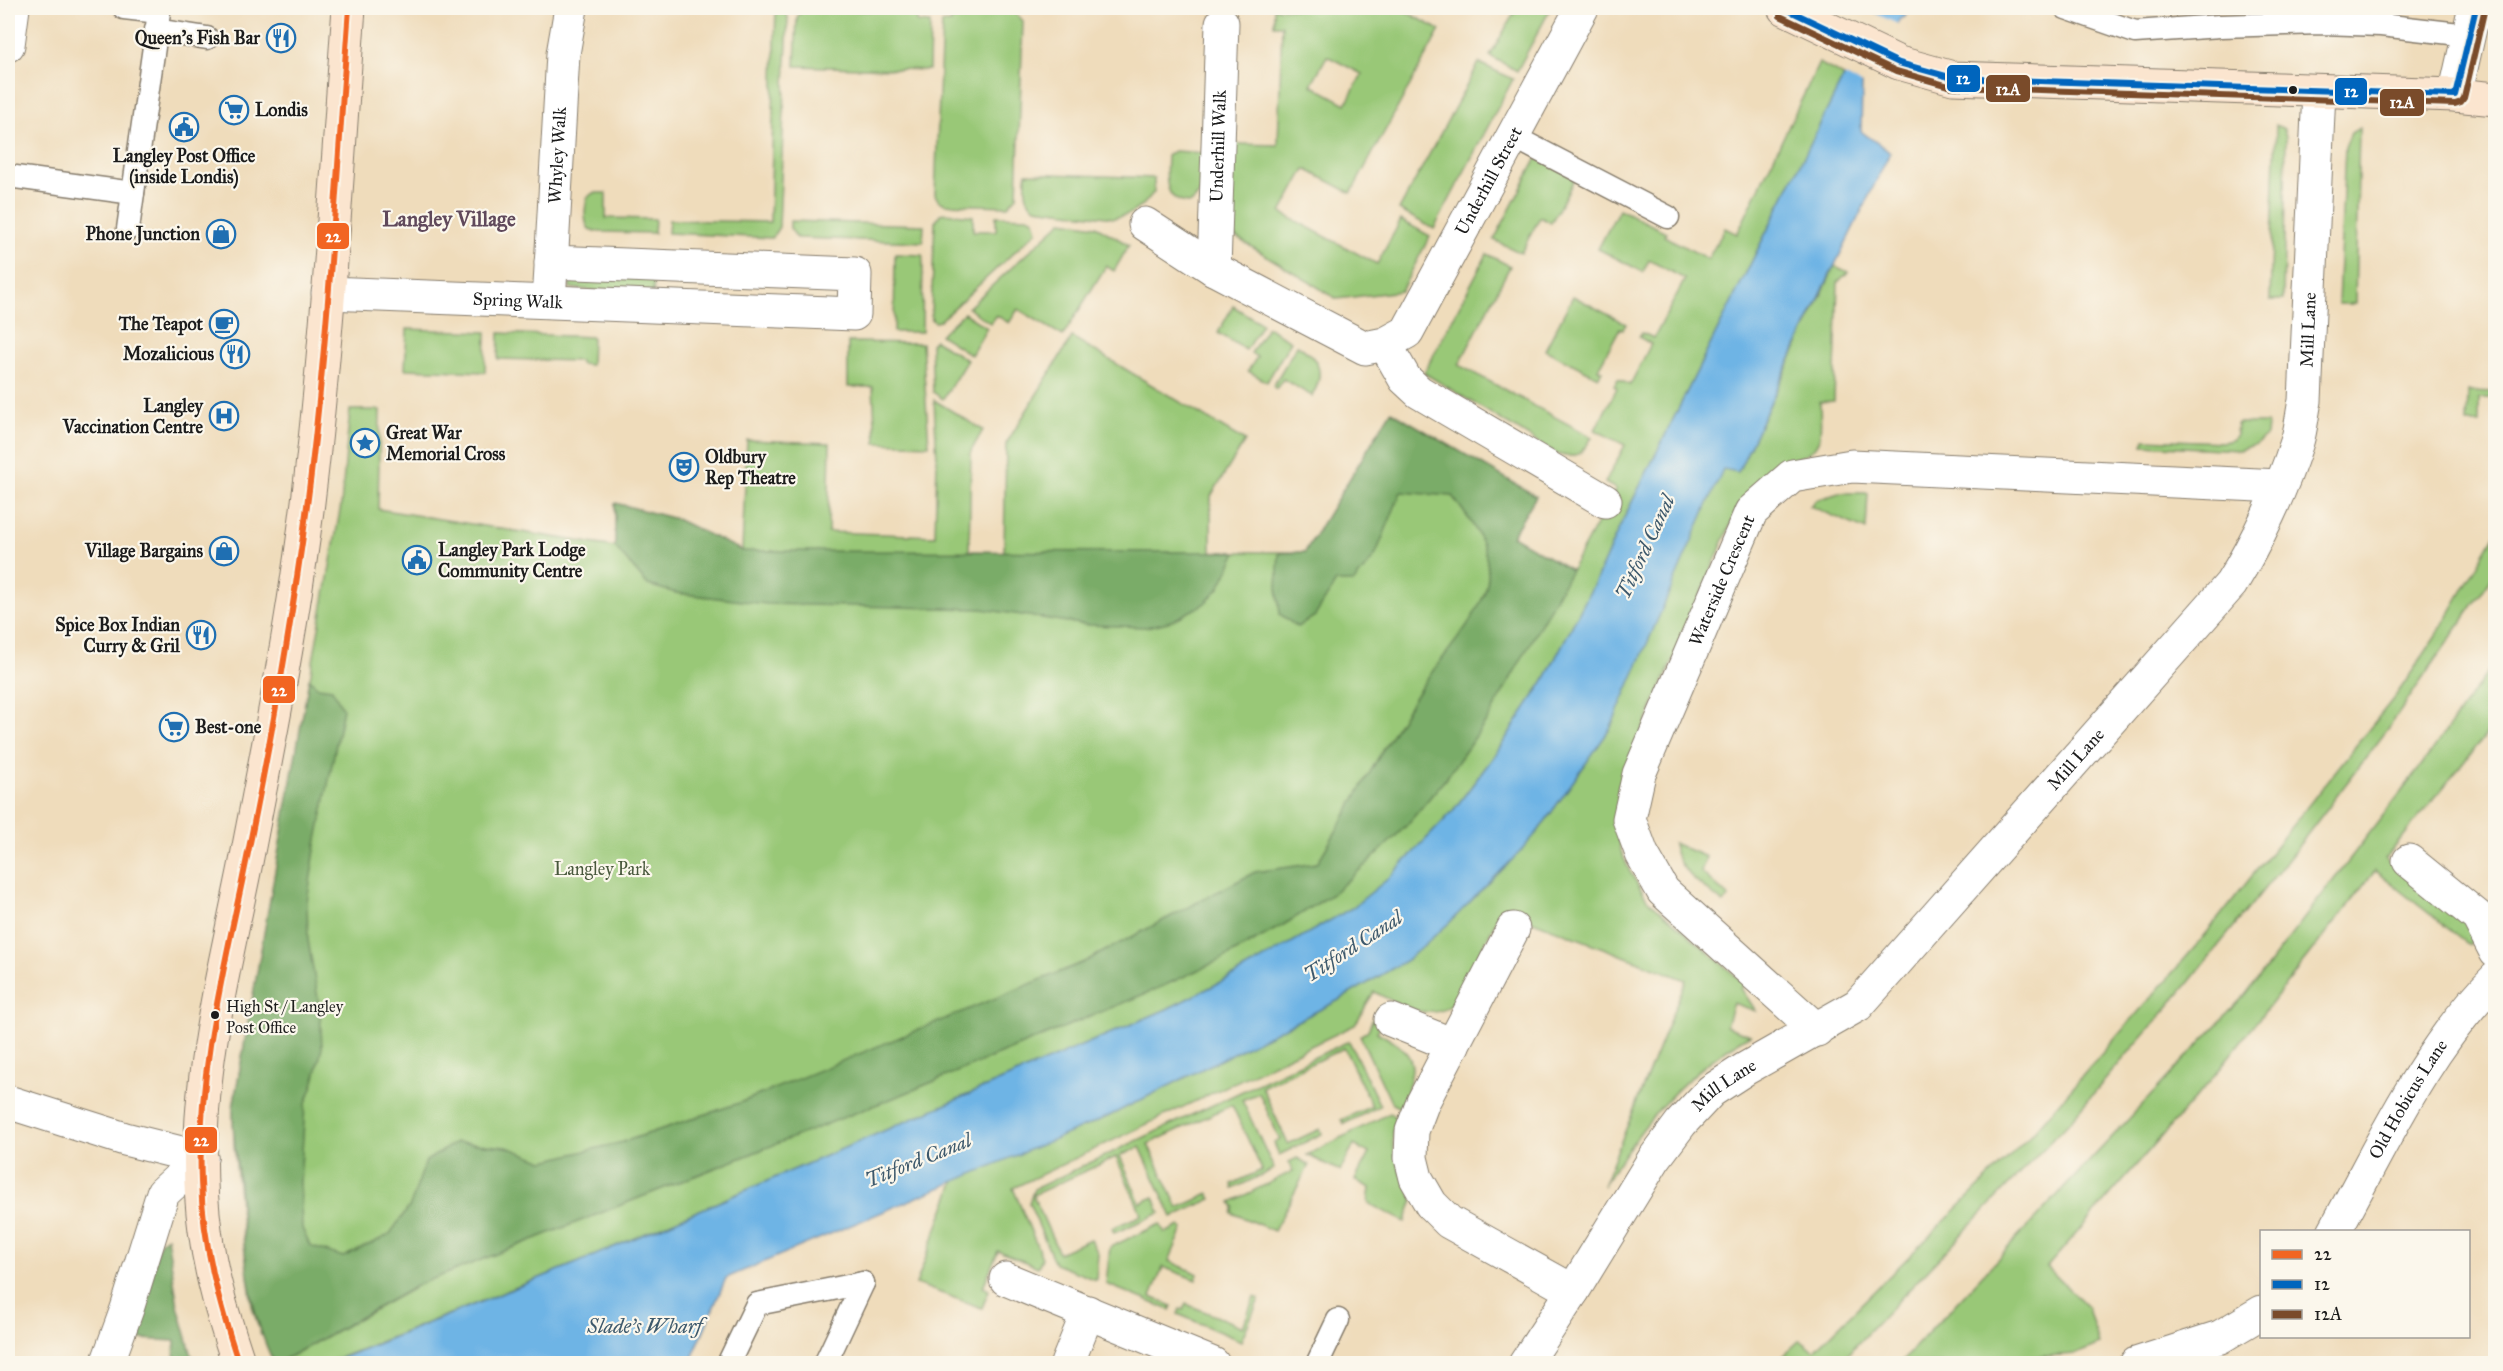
<svg xmlns="http://www.w3.org/2000/svg" width="2503" height="1371" font-family="'IM FELL Great Primer',serif">
<rect width="100%" height="100%" fill="#fbf7ec"/>
<filter id="ink" filterUnits="userSpaceOnUse"><feTurbulence type="fractalNoise" baseFrequency=".0167" numOctaves="2"/><feDisplacementMap in="SourceGraphic" scale="12" xChannelSelector="R" yChannelSelector="G"/><feConvolveMatrix kernelMatrix="1 2 1 2 8 2 1 2 1" color-interpolation-filters="sRGB"/></filter>
<filter id="wash" filterUnits="userSpaceOnUse"><feTurbulence type="fractalNoise" baseFrequency=".008" numOctaves="4" result="noise"/><feDisplacementMap in="SourceGraphic" scale="24" xChannelSelector="R" yChannelSelector="G"/><feGaussianBlur stdDeviation="1.35" result="paint"/><feColorMatrix in="noise" values="0 0 0 0 0 0 0 0 0 0 0 0 0 0 0 0 0 1.4 0 .05"/><feComposite in="paint" operator="in"/></filter>
<g filter="url(#wash)">
<rect width="100%" height="100%" fill="#efdcbb"/>
<g fill="#99c877" stroke="#5a724a" stroke-width="1.5" fill-rule="evenodd">
<path d="M776 8 788 16 779 227 772 238 668 233 669 220 770 222Z"/>
<path d="M1274 8 1351 11 1353 8H1399L1440 30 1351 193 1305 169 1281 213 1377 264 1401 220 1430 236 1401 291 1337 299 1229 233 1233 144 1278 145 1282 25H1274ZM1327 56 1362 74 1346 104 1311 85Z"/>
<path d="M1505 8H1551L1517 71 1490 56 1514 13Z"/>
<path d="M803 10 917 11V22L930 23 929 70 795 66 797 17Z"/>
<path d="M952 10 1015 12 1023 21 1017 196 1008 206 945 204 939 201 935 195 942 23H951Z"/>
<path d="M1479 63 1513 79 1434 229 1399 210Z"/>
<path d="M1819 63 1844 76 1621 524 1597 578 1543 682 1495 755 1452 812 1389 878 1352 908 1233 976 1167 1009 577 1263 327 1363H278L414 1288 261 1335 252 1306 243 1237 234 1145 233 1108 341 505 350 410H380L378 509 615 547V503L676 519 742 551 747 440 830 443 828 532 935 536 937 460 934 400 983 430 971 451 969 551 1004 552 1006 444 1072 337 1245 441 1211 496V552H1305L1391 411 1536 496 1512 536 1571 570 1616 489 1605 483 1625 445 1595 430 1617 388 1614 386 1618 379 1630 385 1651 344 1639 337 1642 333 1654 338 1685 279 1649 260 1643 272 1598 249 1619 209 1666 232 1664 236 1708 259 1725 228 1737 234Z"/>
<path d="M2276 125 2284 129 2286 137 2283 300H2270Z"/>
<path d="M2359 128 2355 304H2338L2345 147 2351 133Z"/>
<path d="M1174 151 1206 153C1205 172 1207 190 1191 203 1162 203 1166 176 1167 156Z"/>
<path d="M1538 156 1576 176 1551 223 1540 217 1521 253 1494 240Z"/>
<path d="M1026 173 1154 178V192L1144 204 1131 213 1114 218 1035 208C1023 198 1026 188 1026 173Z"/>
<path d="M593 193H606V218L655 219 654 233 599 232 589 229C583 219 585 209 587 198Z"/>
<path d="M945 213 973 216V231H996V216L1028 217 1034 220 1037 231 940 321 935 322 932 320 931 313 935 222 940 214Z"/>
<path d="M790 221 924 225 923 242 797 238 790 228Z"/>
<path d="M1062 221 1096 226 1129 245 1114 271 1106 266 1063 336 1018 309 1009 323 996 315 990 323 968 308Z"/>
<path d="M895 254 923 255 922 332H894Z"/>
<path d="M1487 254 1510 266 1459 365 1592 437C1582 454 1576 460 1557 454L1424 373Z"/>
<path d="M1835 266 1848 272 1838 282 1834 401 1820 402C1820 413 1822 429 1819 439 1813 457 1792 458 1778 468 1762 478 1749 491 1738 507L1619 786 1618 832 1621 851 1630 872 1647 899 1745 984 1741 988 1756 1011 1733 1003 1726 1026 1750 1035C1683 1073 1644 1122 1603 1186L1686 980 1502 909 1456 1000C1434 1027 1398 1003 1374 992L1355 1025 1013 1188 1042 1258 1038 1267 998 1251 983 1287 989 1290 982 1308 916 1284 955 1180 1107 1117 1337 1001 1407 960 1449 923 1539 830 1610 729 1723 468 1738 472Z"/>
<path d="M654 277 653 297 570 288V279Z"/>
<path d="M1573 296 1626 324 1623 329 1620 328 1598 369 1602 371 1598 377 1545 350Z"/>
<path d="M1233 306 1262 324 1246 350 1218 333Z"/>
<path d="M964 313 987 328 971 355 940 335Z"/>
<path d="M1267 327 1291 341 1267 382 1248 371 1257 357 1251 353Z"/>
<path d="M407 329 486 332 485 372 405 369Z"/>
<path d="M499 333 592 337 591 365 580 364V361L498 359Z"/>
<path d="M935 340 967 360 943 399 933 392 931 344Z"/>
<path d="M848 342 922 343 929 445 876 443 873 387H848Z"/>
<path d="M1297 345C1319 358 1326 372 1312 396L1283 379 1276 389 1273 386Z"/>
<path d="M2468 391 2495 392V398H2479V423H2467Z"/>
<path d="M2237 423H2267L2266 436 2256 444 2240 450 2143 445 2145 439 2224 442 2231 440 2236 435Z"/>
<path d="M1839 493H1868L1866 530 1810 506 1816 500Z"/>
<path d="M2495 534V573L2388 729 2290 857 2181 992 2067 1124 1839 1363H1775L1800 1340 1814 1351 2030 1136 2201 940 2397 694 2435 638Z"/>
<path d="M2495 662V724L2385 859 2468 923 2474 938 2469 945 2375 871 2209 1082 2047 1267 2088 1308 2099 1344 2077 1354 2033 1357 2007 1363 1899 1364 2246 994 2418 770Z"/>
<path d="M1673 843 1706 857 1701 872 1729 897 1723 903C1704 886 1675 870 1673 843Z"/>
<path d="M1378 1007 1389 1010 1377 1032C1421 1056 1417 1066 1400 1108L1392 1104 1360 1036 1368 1030Z"/>
<path d="M1349 1041 1380 1106 1344 1124 1341 1120 1372 1106 1344 1048 1262 1087 1288 1144 1320 1129 1322 1134 1279 1155 1274 1143 1280 1140 1259 1093 1242 1100 1274 1169 1233 1189 1232 1184 1262 1170 1232 1105 1148 1144 1178 1208 1209 1194 1212 1199 1172 1217 1140 1147 1120 1156 1140 1203 1154 1197 1160 1213 1114 1233 1112 1228 1142 1215 1116 1157 1033 1195 1059 1253 1090 1239 1098 1253 1096 1280 1055 1264 1029 1203 1034 1189Z"/>
<path d="M1390 1113 1397 1118C1384 1145 1403 1175 1413 1200L1405 1222 1368 1203 1370 1188 1355 1180 1369 1153 1354 1145 1340 1171 1307 1155Z"/>
<path d="M1297 1158 1309 1165 1274 1231 1232 1213 1234 1207 1231 1202 1293 1171 1289 1162Z"/>
<path d="M1160 1224 1165 1233 1180 1226 1183 1229 1169 1261 1198 1274 1196 1280 1163 1267 1151 1297 1172 1306 1170 1310 1106 1284 1110 1247Z"/>
<path d="M1254 1297 1259 1299 1241 1341 1178 1314 1180 1309 1183 1310 1186 1304 1243 1327Z"/>
</g>
<g fill="#7aac68" stroke="#4b6442" stroke-width="1.5">
<path d="M1391 411 1536 496 1512 536 1571 570 1488 719 1447 777 1406 826 1370 861 1331 895 1285 924 1222 959 1161 987 906 1093 420 1284 278 1363H274C246 1307 244 1244 239 1182 237 1157 232 1133 233 1108L309 679 318 687 332 689 343 709 315 850 307 902 308 940 320 1010 322 1048 314 1082 305 1106 300 1182 302 1228 310 1246 343 1257 389 1235 410 1206 426 1161 456 1142 507 1147 544 1161 623 1142 739 1103 1084 962 1255 872 1317 863C1354 804 1384 743 1422 686 1441 657 1486 611 1488 577 1489 543 1471 521 1452 496L1401 492 1375 556 1354 582H1336L1315 616 1297 627 1280 614 1277 587 1279 553 1305 552Z"/>
<path d="M615 503 676 519 743 551 1237 552 1219 588 1204 604 1172 621 1147 627 1087 625 982 609 767 604 676 593 648 585 615 547Z"/>
<path d="M167 1237 178 1306 194 1363H174L175 1341 140 1339 157 1250 161 1241Z"/>
</g>
<path fill="#6eb4e5" stroke="#456880" stroke-width="1.5" d="M1878 8H1909L1905 17 1900 19 1862 85 1861 131C1870 139 1881 144 1890 153L1826 283 1738 472 1723 469 1610 729 1539 830 1521 851 1449 923 1407 960 1337 1001 1107 1117 726 1278 690 1363 327 1364 577 1263 1167 1009 1233 976 1352 908 1389 878 1452 812 1495 755 1543 682 1597 578 1621 524Z"/>
<path fill="#efdcbb" d="M1872 12 1900 25 1865 86 1842 74Z"/>
</g>
<g filter="url(#ink)">
<g fill="none" stroke-linecap="round" stroke-linejoin="round">
<g stroke="#867c6c" stroke-width="25">
<g id="service">
<path d="M2066 8 2135 32 2220 26 2322 23 2381 25 2468 35"/>
<path d="M156 30 207 38"/>
<path d="M1512 136 1668 217"/>
<path d="M8 176 133 193 159 12 124 8"/>
<path d="M128 229 133 193"/>
<path d="M728 1364 757 1304 863 1283"/>
<path d="M825 1364 863 1283"/>
<path d="M1317 1364 1338 1320"/>
</g>
</g>
<g stroke="#867c6c" stroke-width="35">
<g id="minor">
<path d="M8 45 13 8"/>
<path id="s1" d="M1145 224 1214 269 1365 348 1385 344 1407 332 1582 8"/>
<path id="s2" d="M1214 269 1222 23"/>
<path id="s3" d="M550 285 563 54 571 8"/>
<path id="s4" d="M328 293 854 314 855 274 551 262"/>
<path d="M1385 344 1405 379 1419 392 1605 501"/>
<path d="M2409 861 2478 917 2496 952"/>
<path d="M1513 929 1423 1102 1412 1131 1411 1158 1416 1178 1431 1204 1449 1222 1573 1291"/>
<path d="M1391 1020 1453 1045"/>
<path id="s5" d="M1817 1030 1663 891 1642 854 1629 819 1639 774 1751 512 1792 476 1852 466 2280 486"/>
<path d="M8 1102 125 1139 201 1158"/>
<path id="s6" d="M2334 1232C2382 1145 2425 1049 2496 978"/>
<path d="M1006 1279 1213 1364"/>
<path d="M107 1364 127 1309 163 1193 201 1158"/>
<path d="M1067 1364 1088 1312"/>
<path id="s7" d="M1525 1364 1573 1291 1654 1159 1681 1123 1711 1091 1745 1069 1858 1005 2231 584C2257 542 2282 489 2297 442 2301 429 2302 415 2305 401L2319 91"/>
<path d="M2136 1364 2220 1337 2262 1312"/>
</g>
</g>
<g stroke="#867c6c" stroke-width="35">
<path id="tertiary" d="M2455 95 2473 15 2476 8"/>
</g>
<g stroke="#867c6c" stroke-width="35">
<g id="secondary">
<path d="M1784 8 1899 63 1953 78 2455 95 2496 99"/>
<path d="M239 1364C224 1319 211 1277 205 1230 188 1107 222 982 246 862 269 743 293 623 308 502 328 338 337 172 349 8"/>
</g>
</g>
<use href="#service" stroke="#fff" stroke-width="22"/>
<use href="#minor" stroke="#fff" stroke-width="33"/>
<use href="#tertiary" stroke="#fff" stroke-width="33"/>
<use href="#secondary" stroke="#fbe5cf" stroke-width="33"/>
<g stroke="#fbf7ec" stroke-width="10">
<path id="bus-1" d="M239 1364C219 1304 203 1245 201 1182 197 1081 221 981 242 882 263 781 282 680 297 577 326 389 335 198 349 8"/>
</g>
<g stroke="#fbf7ec" stroke-width="10">
<path id="bus-2" d="M1784 8 1899 63 1953 78 2455 95 2476 8"/>
</g>
<g stroke="#fbf7ec" stroke-width="10">
<path id="bus-3" d="M1780 16 1896 71 1952 87 2455 104 2461 102 2464 98 2484 12"/>
</g>
<use href="#bus-1" stroke="#f26522" stroke-width="6"/>
<use href="#bus-2" stroke="#0065bd" stroke-width="6"/>
<use href="#bus-3" stroke="#7a4b2a" stroke-width="6"/>
</g>
</g>
<defs>
<g id="restaurant-ring" transform="scale(1.5)"><circle r="9.5" fill="#fbf7ec" stroke="#1f6fb2" stroke-width="1.5"/><path d="M-5-6h1v4h1v-4h1v4h1v-4h1v5L-1.5 .5V6h-2V.5L-5-1ZM5-6V6H3V1.5H1.5Q1.5-4 5-6Z" fill="#1f6fb2"/></g>
<g id="supermarket-ring" transform="scale(1.5)"><circle r="9.5" fill="#fbf7ec" stroke="#1f6fb2" stroke-width="1.5"/><path d="M-6-5.5h2.5l.6 2H6L4.5 2H-2.5L-4.4-4H-6ZM-1.5 3.2a1.3 1.3 0 1 0 .1 0ZM3 3.2a1.3 1.3 0 1 0 .1 0Z" fill="#1f6fb2"/></g>
<g id="civic-ring" transform="scale(1.5)"><circle r="9.5" fill="#fbf7ec" stroke="#1f6fb2" stroke-width="1.5"/><path d="M-.6-6.5H3V-4.5H.6V-3L4-1V1h2V6H-6V1h2V-1L-.6-3ZM-1.2 2.5V6h2.4V2.5Z" fill="#1f6fb2"/></g>
<g id="shop-ring" transform="scale(1.5)"><circle r="9.5" fill="#fbf7ec" stroke="#1f6fb2" stroke-width="1.5"/><path d="M-5-2.5h2.3a2.7 3.5 0 0 1 5.4 0H5L5.5 6h-11ZM-1.5-2.5h3a1.5 2.3 0 0 0-3 0Z" fill="#1f6fb2"/></g>
<g id="cafe-ring" transform="scale(1.5)"><circle r="9.5" fill="#fbf7ec" stroke="#1f6fb2" stroke-width="1.5"/><path d="M-5.5-4.5H6V0H3Q3 3.5 0 3.5H-2.5Q-5.5 3.5-5.5 0ZM3-3.2v2h1.7v-2ZM-6 4.5H4V6H-6Z" fill="#1f6fb2"/></g>
<g id="hospital-ring" transform="scale(1.5)"><circle r="9.5" fill="#fbf7ec" stroke="#1f6fb2" stroke-width="1.5"/><path d="M-5-5h3v3.5h4V-5h3V5h-3V1.5h-4V5h-3Z" fill="#1f6fb2"/></g>
<g id="sight-ring" transform="scale(1.5)"><circle r="9.5" fill="#fbf7ec" stroke="#1f6fb2" stroke-width="1.5"/><path d="M0-6L1.8-2.2L6-1.7L2.9 1.2L3.7 5.4L0 3.3L-3.7 5.4L-2.9 1.2L-6-1.7L-1.8-2.2Z" fill="#1f6fb2"/></g>
<g id="theatre-ring" transform="scale(1.5)"><circle r="9.5" fill="#fbf7ec" stroke="#1f6fb2" stroke-width="1.5"/><path d="M-5-5.5Q0-4 5-5.5V0Q5 5 0 6Q-5 5-5 0ZM-3.3-2.5H-1v1.5H-3.3ZM1-2.5H3.3v1.5H1ZM-2.8 1Q0 5.5 2.8 1Z" fill="#1f6fb2"/></g>
</defs>
<g fill-rule="evenodd">
<use href="#restaurant-ring" x="281" y="38"/>
<use href="#supermarket-ring" x="234" y="110"/>
<use href="#civic-ring" x="184" y="127"/>
<use href="#shop-ring" x="221" y="234"/>
<use href="#cafe-ring" x="224" y="324"/>
<use href="#restaurant-ring" x="235" y="354"/>
<use href="#hospital-ring" x="224" y="416"/>
<use href="#sight-ring" x="365" y="443"/>
<use href="#theatre-ring" x="684" y="467"/>
<use href="#shop-ring" x="224" y="551"/>
<use href="#civic-ring" x="417" y="560"/>
<use href="#restaurant-ring" x="201" y="635"/>
<use href="#supermarket-ring" x="174" y="727"/>
</g>
<g fill="#1c1c1c" stroke="#fbf7ec" stroke-width="2">
<circle cx="2293" cy="90" r="5"/>
<circle cx="215" cy="1015" r="5"/>
</g>
<g text-anchor="middle" stroke-width="4.5" stroke-linejoin="round" paint-order="stroke">
<g font-size="16" fill="#1c1c1c" stroke="#fbf7ec" text-anchor="start">
<text x="226" y="1012">High St / Langley<tspan x="226" dy="21">Post Office</tspan></text>
</g>
<g font-size="18" font-weight="bold" fill="#1c1c1c" stroke="#fbf7ec" text-anchor="end">
<text x="260" y="44">Queen's Fish Bar</text>
<text x="255" y="116" text-anchor="start">Londis</text>
<text x="184" y="162" text-anchor="middle">Langley Post Office<tspan x="184" dy="21">(inside Londis)</tspan></text>
<text x="200" y="240">Phone Junction</text>
<text x="203" y="330">The Teapot</text>
<text x="214" y="360">Mozalicious</text>
<text x="203" y="412">Langley<tspan x="203" dy="21">Vaccination Centre</tspan></text>
<text x="386" y="439" text-anchor="start">Great War<tspan x="386" dy="21">Memorial Cross</tspan></text>
<text x="705" y="463" text-anchor="start">Oldbury<tspan x="705" dy="21">Rep Theatre</tspan></text>
<text x="438" y="556" text-anchor="start">Langley Park Lodge<tspan x="438" dy="21">Community Centre</tspan></text>
<text x="203" y="557">Village Bargains</text>
<text x="180" y="631">Spice Box Indian<tspan x="180" dy="21">Curry &amp; Gril</tspan></text>
<text x="195" y="733" text-anchor="start">Best-one</text>
</g>
<g font-size="18" fill="#1c1c1c" stroke="#fbf7ec">
<text dy="6" stroke="none"><textPath href="#s2" startOffset="123">Underhill Walk</textPath></text>
<text dy="6" stroke="none"><textPath href="#s3" startOffset="130">Whyley Walk</textPath></text>
<text dy="6" stroke="none"><textPath href="#s1" startOffset="470">Underhill Street</textPath></text>
<text dy="6" stroke="none"><textPath href="#s4" startOffset="190">Spring Walk</textPath></text>
<text dy="6" stroke="none"><textPath href="#s7" startOffset="1334">Mill Lane</textPath></text>
<text dy="6" stroke="none"><textPath href="#s5" startOffset="544">Waterside Crescent</textPath></text>
<text dy="6" stroke="none"><textPath href="#s7" startOffset="830">Mill Lane</textPath></text>
<text dy="6" stroke="none"><textPath href="#s7" startOffset="345">Mill Lane</textPath></text>
<text dy="6" stroke="none"><textPath href="#s6" startOffset="152">Old Hobicus Lane</textPath></text>
</g>
<g font-size="18" fill="#48583c" stroke="#fbf7ec">
<text x="602" y="875">Langley Park</text>
</g>
<g font-size="20" font-style="italic" fill="#3d596c" stroke="#fbf7ec">
<text transform="translate(1645 547) rotate(-65)" y="7">Titford Canal</text>
<text transform="translate(1353 946) rotate(-33)" y="7">Titford Canal</text>
<text transform="translate(918 1160) rotate(-22)" y="7">Titford Canal</text>
<text x="645" y="1333">Slade's Wharf</text>
</g>
<g font-size="21" font-weight="bold" fill="#60495b" stroke="#fbf7ec">
<text x="449" y="226">Langley Village</text>
</g>
</g>
<g stroke="#fbf7ec" stroke-width="2">
<rect x="1946" y="64" width="35" height="29" rx="6" fill="#0065bd"/>
<rect x="1985" y="74" width="46" height="29" rx="6" fill="#7a4b2a"/>
<rect x="2334" y="77" width="34" height="29" rx="6" fill="#0065bd"/>
<rect x="2379" y="88" width="46" height="29" rx="6" fill="#7a4b2a"/>
<rect x="316" y="222" width="34" height="28" rx="6" fill="#f26522"/>
<rect x="262" y="675" width="34" height="29" rx="6" fill="#f26522"/>
<rect x="184" y="1126" width="34" height="28" rx="6" fill="#f26522"/>
</g>
<g font-size="16" text-anchor="middle" font-weight="bold" fill="#fff">
<text x="1963" y="84">12</text>
<text x="2008" y="95">12A</text>
<text x="2351" y="97">12</text>
<text x="2402" y="108">12A</text>
<text x="333" y="242">22</text>
<text x="279" y="696">22</text>
<text x="201" y="1146">22</text>
</g>
<rect width="2503" height="1371" fill="none" stroke="#fbf7ec" stroke-width="30"/>
<rect x="2260" y="1230" width="210" height="108" fill="#fbf7ec" stroke="#a29f99" stroke-width="1.5"/>
<rect x="2272" y="1250" width="30" height="9" fill="#f26522" stroke="#a29f99" stroke-width="1.5"/>
<text x="2314" y="1260" font-size="18" fill="#1c1c1c">22</text>
<rect x="2272" y="1280" width="30" height="9" fill="#0065bd" stroke="#a29f99" stroke-width="1.5"/>
<text x="2314" y="1290" font-size="18" fill="#1c1c1c">12</text>
<rect x="2272" y="1310" width="30" height="9" fill="#7a4b2a" stroke="#a29f99" stroke-width="1.5"/>
<text x="2314" y="1320" font-size="18" fill="#1c1c1c">12A</text>
</svg>
